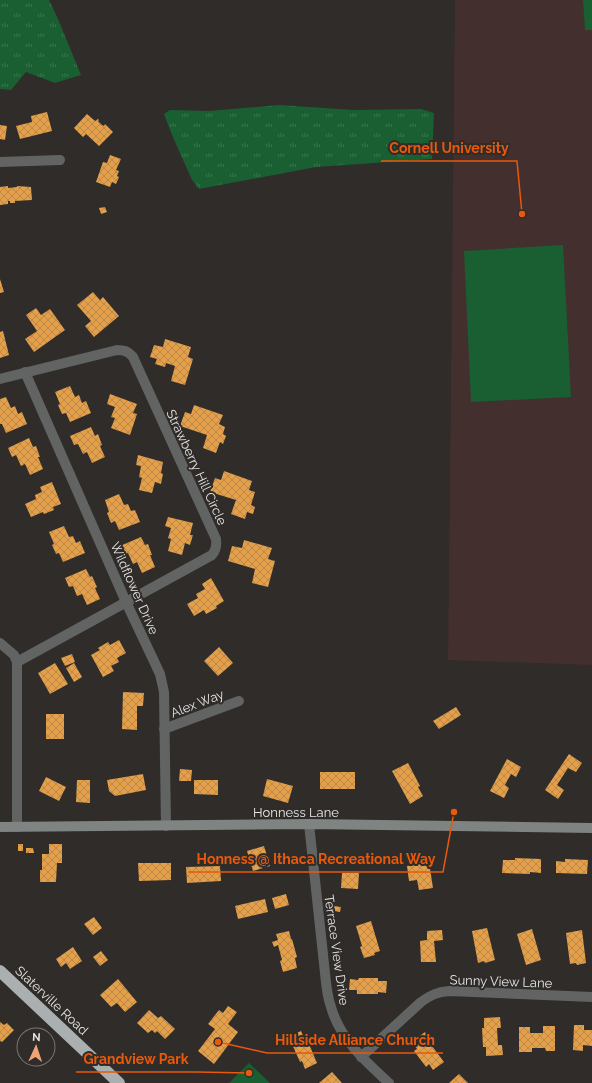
<svg xmlns="http://www.w3.org/2000/svg" width="592" height="1083" font-family="Raleway,sans-serif">
<defs>
<pattern id="grass-tufts" width="24" height="20" patternUnits="userSpaceOnUse"><rect width="24" height="20" fill="#195f31"/><path d="M3 7l-1-3M5 7V3M7 7l1-3M15 17l-1-3M17 17v-4M19 17l1-3" fill="none" stroke="#3a764f"/></pattern>
<pattern id="building-cross-hatch" width="8" height="8" patternUnits="userSpaceOnUse"><rect width="8" height="8" fill="#e39f4a"/><path d="M0 0l8 8M0 8l8-8" fill="none" stroke="#bc8848"/></pattern>
</defs>
<rect width="100%" height="100%" fill="#2f2c2a"/>
<path fill="#432f2e" d="M455 0H592V665L448 660Z"/>
<g fill="url(#grass-tufts)">
<path d="M0 0H49L58 19 81 75 55 83 26 72 11 90 0 89Z"/>
<path d="M279 105 354 110 421 109 434 113 432 159 316 167 199 189 192 180 172 135 164 114 170 110 209 111Z"/>
</g>
<g fill="#195f31">
<path d="M583 0H592V30H585Z"/>
<path d="M563 245 571 397 471 402 464 251Z"/>
<path d="M249 1063 270 1083H229Z"/>
</g>
<g fill="url(#building-cross-hatch)">
<path d="M47 112 52 131 20 139 16 126 32 122 31 116Z"/>
<path d="M87 114 95 121 98 119 99 120 98 121 102 125 104 126 105 124 113 132 99 146 86 134 83 137 74 128Z"/>
<path d="M0 125 7 126 5 140 0 139Z"/>
<path d="M110 155 121 159 116 170 119 171 117 176 119 177 116 184 112 182 110 187 96 182 103 162 107 163Z"/>
<path d="M8 186V188L17 187V186L31 187 32 200 15 201V203H10V201H8V204L0 205V187Z"/>
<path d="M105 207 107 212 101 214 99 208Z"/>
<path d="M0 279 4 292 0 293Z"/>
<path d="M93 292 100 300 103 297 119 316 94 337 85 326 91 321 77 305Z"/>
<path d="M36 308 41 315 50 309 65 330 34 352 25 339 37 331 26 315Z"/>
<path d="M3 331 9 355 0 358V332Z"/>
<path d="M165 339 191 347 188 357 193 359 185 385 171 381 175 366 166 363 165 367 155 364 157 359 150 357 154 345 163 347Z"/>
<path d="M70 386 75 397 79 395 82 403 86 401 91 413 70 422 66 413 62 414 58 405 60 404 55 392Z"/>
<path d="M110 394 137 404 133 413 137 414 130 435 111 428 115 418 111 417 115 407 107 404Z"/>
<path d="M6 397 11 408 15 406 18 414 22 412 27 424 6 433 2 424H0V399Z"/>
<path d="M194 405 223 415 219 424 225 427 223 434 226 436 223 444 220 442 216 453 203 448 207 435 180 426 185 412 191 414Z"/>
<path d="M91 427 95 436 98 434 102 445 100 446 105 457 92 463 87 452 83 454 78 444 74 445 70 436Z"/>
<path d="M29 438 33 447 36 446 40 457H38L43 469 30 475 25 464 21 466 16 455 12 457 8 448Z"/>
<path d="M138 455 163 462 161 473 163 474 161 484 155 482 152 493 139 490 142 478 139 477 141 466 136 465Z"/>
<path d="M224 471 252 481 249 490 255 492 251 505 255 507 253 514 247 512 245 519 231 514 236 500 210 492 215 478 221 480Z"/>
<path d="M52 482 61 504 53 507 54 510 44 514 43 512 31 517 25 504 36 499 35 495 42 492 40 487Z"/>
<path d="M119 494 124 505 128 504 131 511 135 510 140 522 119 530 115 521 111 523 107 513 109 512 105 500Z"/>
<path d="M168 517 193 523 190 535H193L190 545 185 543 182 555 168 551 171 539 168 538 171 528 165 526Z"/>
<path d="M64 526 69 537 73 536 76 543 80 541 85 553 63 562 59 553 56 554 52 545 54 544 49 532Z"/>
<path d="M141 537 145 545 148 544 152 555H150L155 567 142 573 137 562 133 564 128 553 124 555 120 546Z"/>
<path d="M244 540 272 548 268 559 275 561 268 587 252 583 255 569 228 561 232 546 242 548Z"/>
<path d="M86 569 90 577 92 576 97 587 95 588 100 599 87 605 82 594 77 596 73 586 69 587 65 578Z"/>
<path d="M211 578 224 601 216 606 217 608 206 614 204 610 194 616 187 604 198 598 196 594 205 589 202 584Z"/>
<path d="M119 640 126 653 117 658 119 662 111 666 114 671 103 677 91 655 100 650 98 648 108 642 110 645Z"/>
<path d="M219 647 233 663 218 676 204 661Z"/>
<path d="M72 654 75 662 65 666 61 658Z"/>
<path d="M55 663 68 684 50 694 38 673Z"/>
<path d="M74 663 82 677 74 682 66 668Z"/>
<path d="M123 692 144 693 143 706H137V730L122 729Z"/>
<path d="M456 707 461 715 439 729 433 721Z"/>
<rect x="46" y="714" width="18" height="25"/>
<path d="M569 754 582 763 576 772 568 768 557 785 564 790 558 799 545 790Z"/>
<path d="M507 759 521 767 516 777 511 774 505 785 509 788 504 798 490 791Z"/>
<path d="M408 763 420 786 418 787 423 796 410 804 392 771Z"/>
<path d="M180 769 192 770 191 781H179Z"/>
<rect x="320" y="772" width="35" height="17"/>
<path d="M143 774 146 790 115 796 109 791 107 780Z"/>
<path d="M46 777 66 787 59 801 39 791Z"/>
<path d="M267 779 293 786 288 803 263 796Z"/>
<path d="M77 780H90V803L76 802Z"/>
<path d="M194 780H218V795L194 794Z"/>
<rect x="18" y="844" width="5" height="7"/>
<path d="M49 844H62V863H57L56 882H40V870H42V854H49Z"/>
<path d="M264 846 270 866 253 871 247 851Z"/>
<path d="M26 848H33L34 853H26Z"/>
<path d="M515 858 541 859V873L530 872V874L502 873 503 860H515Z"/>
<path d="M565 859 588 860 587 874 556 873V861L565 862Z"/>
<path d="M429 862 433 888 419 890 417 880 409 881 407 866Z"/>
<path d="M138 863H171V880L139 881Z"/>
<path d="M220 866 221 881 187 883 186 867Z"/>
<path d="M342 873H359L358 889 341 888Z"/>
<path d="M286 894 289 905 275 909 272 898Z"/>
<path d="M265 899 268 912 238 919 235 906Z"/>
<path d="M334 906 341 907 340 912 334 911Z"/>
<path d="M94 917 102 928 93 935 84 924Z"/>
<path d="M371 921 380 951 374 953 375 955 364 958 360 947 362 946 356 926Z"/>
<path d="M487 928 495 960 485 963 484 961 478 963 472 931Z"/>
<path d="M532 929 541 960 526 965 517 934Z"/>
<path d="M442 930 443 940 434 941 436 962H421L420 941 427 940V931Z"/>
<path d="M582 930 586 963 577 965 576 963 570 964 566 933Z"/>
<path d="M289 931 291 939H292L297 957 295 958 297 968 283 972 280 961 282 960 278 945 274 947 272 942 278 940 276 934Z"/>
<path d="M73 947 82 961 70 969 66 963 61 967 56 959Z"/>
<path d="M101 951 108 960 100 966 93 957Z"/>
<path d="M359 978H378V981H387L386 993 378 992V994H357V990H349L350 979 358 980Z"/>
<path d="M118 979 137 1002 125 1012 117 1003 111 1007 100 995Z"/>
<path d="M228 1006 237 1012 228 1024 238 1032 214 1064 198 1051 215 1029 208 1024 219 1010 223 1013Z"/>
<path d="M149 1010 158 1018 161 1016 175 1029 165 1039 157 1031 155 1033 152 1030 148 1033 137 1023Z"/>
<path d="M500 1017 501 1028H497L498 1045H502L503 1055 486 1056V1047H483L482 1028H484V1018Z"/>
<path d="M0 1022 4 1025 7 1023 14 1030 2 1042 0 1041Z"/>
<path d="M574 1025H584V1030H592V1046L583 1045V1051L573 1050Z"/>
<path d="M543 1026H555V1051H546L545 1048H532V1052H519V1027H530V1033H543Z"/>
<path d="M301 1031 304 1038 306 1037 317 1063 305 1069 302 1061 300 1062 292 1044 294 1043 291 1036Z"/>
<path d="M425 1032 430 1040 432 1039 436 1044 432 1046 444 1062 433 1070 429 1064 426 1067 414 1051 417 1049 412 1042Z"/>
<path d="M29 1059H42L39 1063 36 1061 34 1063Z"/>
<path d="M332 1072 342 1083H319Z"/>
<path d="M459 1074 468 1083H449Z"/>
</g>
<g fill="none" stroke-linecap="round" stroke-linejoin="round">
<g stroke="#626464" stroke-width="10">
<path d="M0 162 60 160"/>
<path d="M25 372 126 602 160 674 164 692 166 826"/>
<path d="M0 379 117 350C124 350 128 351 133 357L216 539C217 546 216 550 212 555L17 662"/>
<path d="M0 643 14 655 17 662V827"/>
<path d="M164 729 239 701"/>
<path d="M309 824 325 973C326 984 327 996 331 1007 340 1039 365 1061 389 1083"/>
<path d="M361 1057 421 1002C431 995 437 992 449 991L592 997"/>
</g>
<path stroke="#7f8382" stroke-width="10" d="M0 827 309 824 592 828"/>
<path stroke="#aaafaf" stroke-width="12" d="M0 971 119 1083"/>
</g>
<g text-anchor="middle" stroke-width="4" stroke-linejoin="round" paint-order="stroke">
<g font-size="13" fill="#e6e5e3" stroke="#2f2c2a">
<text transform="translate(197 467) rotate(65)" y="5">Strawberry Hill Circle</text>
<text transform="translate(135 588) rotate(66)" y="5">Wildflower Drive</text>
<text transform="translate(197 703) rotate(-21)" y="5">Alex Way</text>
<text x="296" y="817">Honness Lane</text>
<text transform="translate(337 950) rotate(82)" y="5">Terrace View Drive</text>
<text transform="translate(501 981) rotate(2)" y="5">Sunny View Lane</text>
<text transform="translate(52 1000) rotate(43)" y="5">Slaterville Road</text>
</g>
</g>
<path fill="none" stroke="#e8590c" stroke-width="1.5" d="M522 214L517 161H381M454 812L443 872H188M218 1042L267 1053H443M249 1073L197 1072H76"/>
<g fill="#e8590c" stroke="#2f2c2a" stroke-width="1.5">
<circle cx="522" cy="214" r="4"/>
<circle cx="454" cy="812" r="4"/>
<circle cx="218" cy="1042" r="4"/>
<circle cx="249" cy="1073" r="4"/>
</g>
<g font-size="14" text-anchor="middle" font-weight="bold" fill="#e8590c" stroke="#2f2c2a" stroke-width="4" stroke-linejoin="round" paint-order="stroke">
<text x="449" y="153">Cornell University</text>
<text x="316" y="864">Honness @ Ithaca Recreational Way</text>
<text x="355" y="1045">Hillside Alliance Church</text>
<text x="136" y="1064">Grandview Park</text>
</g>
<g transform="translate(36 1047) rotate(3)"><circle r="19" fill="#2f2c2a" stroke="#787674"/>
<path d="M0-3L7 15L0 10L-7 15Z" fill="#efa376"/>
<text y="-6" font-size="11" font-weight="bold" text-anchor="middle" fill="#e6e5e3">N</text>
</g>
</svg>
